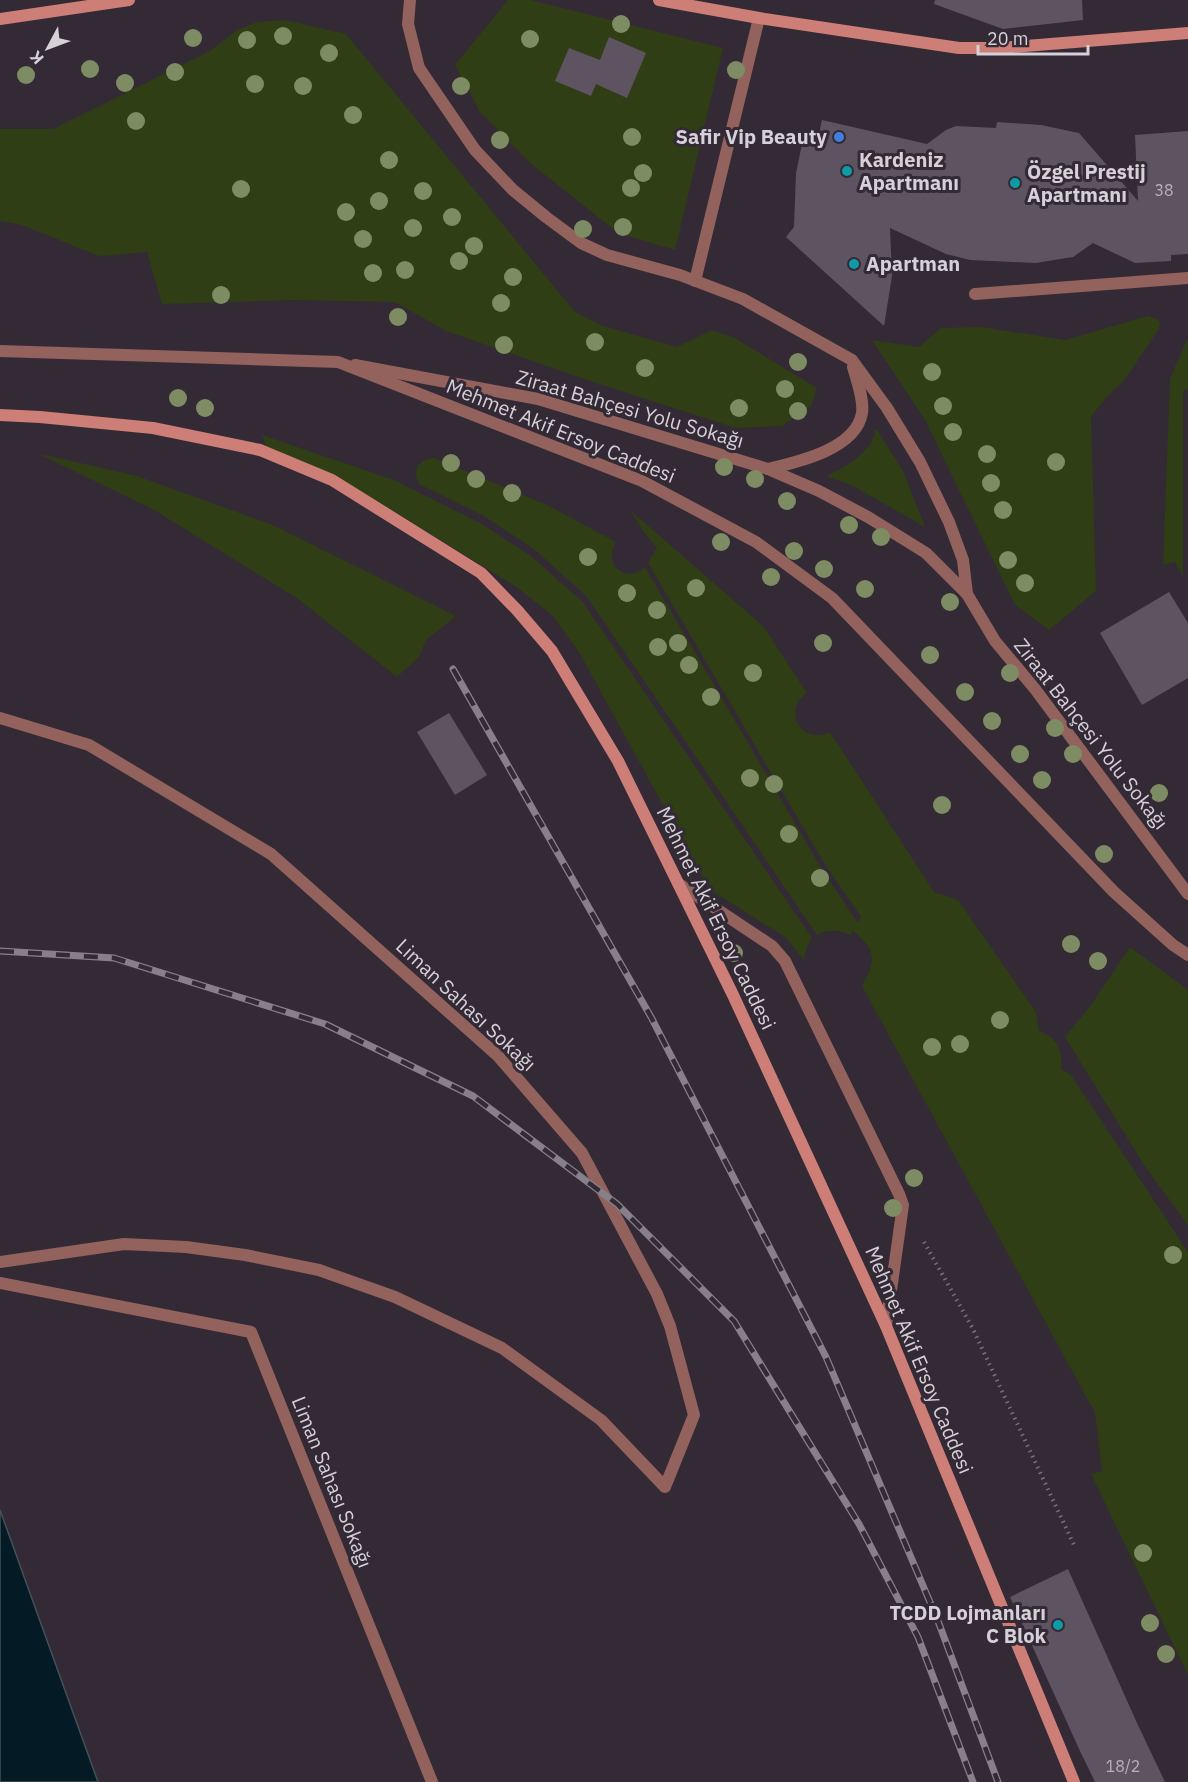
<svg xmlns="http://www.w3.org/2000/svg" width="1188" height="1782" font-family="'IBM Plex Sans',sans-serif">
<rect width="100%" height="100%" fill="#332a36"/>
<g fill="#2f3e14">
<path d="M508 0H530L723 48 675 250 618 233 530 163 480 112 455 65Z"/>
<path d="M285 20 346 34 575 312 603 326 677 347 712 330 735 338 817 388 811 406 782 426 736 428 590 381 446 331 395 302 294 300 162 304 147 252 99 256 22 225 0 221V129H53L210 51 237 30 257 22Z"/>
<path d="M1148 316 1158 319 1160 324 1159 329 1125 379 1104 400 1091 417 1096 591 1049 630 1015 605 925 420 872 340 919 347 941 328 982 327 1065 340Z"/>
<path d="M1188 338V389L1183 391V577L1175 562 1163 565 1170 378Z"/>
<path d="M876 428 903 471 925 527 853 486 827 476C848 465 871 454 876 428Z"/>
<path d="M262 435 394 480 480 523 531 556 583 602 812 938 806 949 804 960 785 937 709 889 579 652 552 615 515 586 379 502 266 446Z"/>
<path d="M37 453 137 476 273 525 456 616 426 640 419 657 397 677 298 599 154 510Z"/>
<path d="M434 458 547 505 616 542C602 564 626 585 645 567L820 866 857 922 861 917 824 863 648 563 657 548 645 534 630 510 763 626 807 693C781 711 802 746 830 732L934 892 958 900 1036 1012 1039 1031C1057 1037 1063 1050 1061 1069L1071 1075 1188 1252V1675L1091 1474 1102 1471 1095 1413 862 986C876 960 877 951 853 931L850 935C838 930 829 929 817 935L587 597 534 549 484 516 419 484C412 470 418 459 434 458Z"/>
<path d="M1130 947 1188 990V1225L1144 1165 1065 1037 1091 1005Z"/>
</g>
<path fill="#041a24" stroke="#43515a" stroke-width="1.5" d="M0 1510 98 1782H0Z"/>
<g fill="#5e5461">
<path d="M935 0H1082L1083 20 1003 29 934 4Z"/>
<path d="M609 37 646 53 627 98 596 84 591 96 555 81 569 48 600 60Z"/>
<path d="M822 120 927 144 946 130 956 126 996 128 997 122 1041 125 1074 132 1079 133 1138 201 1135 135 1188 131V254L1171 255V261L1135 263 1093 243 1073 257 1066 258 1036 263 970 260 946 254 890 228 892 276 884 326 786 237 794 227 796 173 802 144 816 147Z"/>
<path d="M1169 592 1188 623V678L1142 705 1100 633Z"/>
<path d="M449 713 487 775 455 795 417 732Z"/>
<path d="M1068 1569 1137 1723 1165 1782H1095L1080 1751 1010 1597Z"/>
</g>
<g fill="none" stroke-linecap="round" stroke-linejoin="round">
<path stroke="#77707a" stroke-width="4" stroke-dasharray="1.5 4.5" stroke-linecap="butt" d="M924 1242 972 1327 1074 1545"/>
<g stroke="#93625d" stroke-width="12">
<path d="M695 281 759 18"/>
<path d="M975 294 1188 278"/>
<path d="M0 718 89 745 271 854 498 1056 582 1153 657 1294 670 1326 694 1415 665 1487 601 1420 502 1348 395 1297 319 1270 245 1255 186 1247 124 1244 0 1262"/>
<path d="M679 884 772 946 785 961 899 1194 903 1205 886 1326"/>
<path d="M0 1283 251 1332 432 1782"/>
</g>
<g stroke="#93625d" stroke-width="12">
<path d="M410 0 408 24 419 68 475 150 513 190 546 217 581 243 607 255 680 275 743 299 852 360 887 408 920 462 949 522 963 560 967 594 995 641 1035 689 1188 894"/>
<path d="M355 365 538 399 768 469C798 462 856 449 862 413 864 399 857 381 853 367"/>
<path d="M768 469 819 491 868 517 926 553 967 594"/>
</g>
<path stroke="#93625d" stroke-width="12" d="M0 351 338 362 642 481 756 542 832 598 1114 892 1173 945 1188 955"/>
<g stroke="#cd7e77" stroke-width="12">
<path d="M659 0 759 18 959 48H1000L1188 33"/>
<path d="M0 19 129 0"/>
<path d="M0 415 40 417 153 428 260 450 332 480 481 573 517 610 552 651 618 761 733 995 886 1326 1074 1782"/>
</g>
<g stroke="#87808a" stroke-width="7">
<g id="rail">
<path d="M453 669 651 1017 826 1357 938 1621 998 1782"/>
<path d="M0 951 114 958 325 1024 473 1096 617 1204 734 1321 859 1524 918 1637 973 1782"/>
</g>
</g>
<use href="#rail" stroke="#332a36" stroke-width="4.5" stroke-dasharray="14" stroke-linecap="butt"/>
</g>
<g fill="#7e8c64">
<circle cx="621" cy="24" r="9"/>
<circle cx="283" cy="36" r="9"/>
<circle cx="193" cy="38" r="9"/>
<circle cx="530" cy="39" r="9"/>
<circle cx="247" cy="40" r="9"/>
<circle cx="329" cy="53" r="9"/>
<circle cx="90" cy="69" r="9"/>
<circle cx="736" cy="70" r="9"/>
<circle cx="175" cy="72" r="9"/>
<circle cx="26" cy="75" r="9"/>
<circle cx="125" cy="83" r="9"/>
<circle cx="255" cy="84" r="9"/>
<circle cx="303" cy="86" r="9"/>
<circle cx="461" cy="86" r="9"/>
<circle cx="353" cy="115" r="9"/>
<circle cx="136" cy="121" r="9"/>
<circle cx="632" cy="137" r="9"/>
<circle cx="500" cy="140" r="9"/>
<circle cx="389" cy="160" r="9"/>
<circle cx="643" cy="173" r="9"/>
<circle cx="631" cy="188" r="9"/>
<circle cx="241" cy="189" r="9"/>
<circle cx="423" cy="191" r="9"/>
<circle cx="379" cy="201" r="9"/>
<circle cx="346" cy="212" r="9"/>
<circle cx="452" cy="217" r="9"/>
<circle cx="623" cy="227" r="9"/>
<circle cx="413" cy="228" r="9"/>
<circle cx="583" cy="229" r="9"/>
<circle cx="363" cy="239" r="9"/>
<circle cx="474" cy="246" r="9"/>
<circle cx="459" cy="261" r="9"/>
<circle cx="405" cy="270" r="9"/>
<circle cx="373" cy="273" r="9"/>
<circle cx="513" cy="277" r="9"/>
<circle cx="221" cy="295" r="9"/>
<circle cx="501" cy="303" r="9"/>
<circle cx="398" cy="317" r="9"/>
<circle cx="595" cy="342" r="9"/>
<circle cx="504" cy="345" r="9"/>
<circle cx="798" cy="362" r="9"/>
<circle cx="645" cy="368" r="9"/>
<circle cx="932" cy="372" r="9"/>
<circle cx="785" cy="389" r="9"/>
<circle cx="178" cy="398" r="9"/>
<circle cx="943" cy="406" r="9"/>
<circle cx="205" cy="408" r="9"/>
<circle cx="739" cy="408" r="9"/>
<circle cx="798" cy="411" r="9"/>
<circle cx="953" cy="432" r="9"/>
<circle cx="987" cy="454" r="9"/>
<circle cx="1056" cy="462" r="9"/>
<circle cx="451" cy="463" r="9"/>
<circle cx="724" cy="467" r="9"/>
<circle cx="476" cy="479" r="9"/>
<circle cx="755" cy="479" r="9"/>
<circle cx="991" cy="483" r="9"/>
<circle cx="512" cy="493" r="9"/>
<circle cx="787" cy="501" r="9"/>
<circle cx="1003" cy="510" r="9"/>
<circle cx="849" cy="525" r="9"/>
<circle cx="881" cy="537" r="9"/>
<circle cx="721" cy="542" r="9"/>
<circle cx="794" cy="551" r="9"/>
<circle cx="588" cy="557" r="9"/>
<circle cx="1008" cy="560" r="9"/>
<circle cx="824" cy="569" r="9"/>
<circle cx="771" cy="577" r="9"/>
<circle cx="1025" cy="583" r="9"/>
<circle cx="696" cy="588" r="9"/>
<circle cx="865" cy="589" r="9"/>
<circle cx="627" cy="593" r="9"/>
<circle cx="950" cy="602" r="9"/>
<circle cx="657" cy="610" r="9"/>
<circle cx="678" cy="643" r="9"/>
<circle cx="823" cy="643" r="9"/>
<circle cx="658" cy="647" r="9"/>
<circle cx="930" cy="655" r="9"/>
<circle cx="689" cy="665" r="9"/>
<circle cx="753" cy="673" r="9"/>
<circle cx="1010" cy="673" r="9"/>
<circle cx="965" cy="692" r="9"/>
<circle cx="711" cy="697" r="9"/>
<circle cx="992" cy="721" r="9"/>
<circle cx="1055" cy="728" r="9"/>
<circle cx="1020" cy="754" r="9"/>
<circle cx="1073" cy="754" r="9"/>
<circle cx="750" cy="778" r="9"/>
<circle cx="1042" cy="780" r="9"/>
<circle cx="774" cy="784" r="9"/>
<circle cx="1159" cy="793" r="9"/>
<circle cx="942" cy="805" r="9"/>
<circle cx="789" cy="834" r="9"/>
<circle cx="1104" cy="854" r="9"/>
<circle cx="820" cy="878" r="9"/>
<circle cx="1071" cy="944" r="9"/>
<circle cx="734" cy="953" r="9"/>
<circle cx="1098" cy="961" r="9"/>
<circle cx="1000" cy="1020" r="9"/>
<circle cx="960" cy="1044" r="9"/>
<circle cx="932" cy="1047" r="9"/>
<circle cx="914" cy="1178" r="9"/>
<circle cx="893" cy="1208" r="9"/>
<circle cx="1173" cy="1255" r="9"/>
<circle cx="1143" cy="1553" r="9"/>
<circle cx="1150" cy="1623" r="9"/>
<circle cx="1166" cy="1654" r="9"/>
</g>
<circle fill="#3f7fe0" stroke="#332a36" stroke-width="2" cx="839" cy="137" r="6"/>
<g fill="#0f9aa8" stroke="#332a36" stroke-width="2">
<circle cx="847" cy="171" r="6"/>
<circle cx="1015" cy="183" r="6"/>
<circle cx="854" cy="264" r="6"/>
<circle cx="1058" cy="1625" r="6"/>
</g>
<g text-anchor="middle" stroke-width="6" stroke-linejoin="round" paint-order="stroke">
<g font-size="16" fill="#b8b1ba">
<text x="1164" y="196">38</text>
<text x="1123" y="1772">18/2</text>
</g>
<g font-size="20" font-weight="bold" fill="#d6d0d8" stroke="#332a36" text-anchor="start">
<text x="827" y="144" text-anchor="end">Safir Vip Beauty</text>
<text x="859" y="167">Kardeniz<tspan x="859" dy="23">Apartmanı</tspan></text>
<text x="1027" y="179">Özgel Prestij<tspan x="1027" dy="23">Apartmanı</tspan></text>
<text x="866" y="271">Apartman</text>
<text x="1046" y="1620" text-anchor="end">TCDD Lojmanları<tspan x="1046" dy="23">C Blok</tspan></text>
</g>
<g font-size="20" fill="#d6d0d8" stroke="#332a36">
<text transform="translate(630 409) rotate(16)" y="7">Ziraat Bahçesi Yolu Sokağı</text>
<text transform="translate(561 431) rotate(22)" y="7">Mehmet Akif Ersoy Caddesi</text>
<text transform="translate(1091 734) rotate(52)" y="7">Ziraat Bahçesi Yolu Sokağı</text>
<text transform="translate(716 918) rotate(64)" y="7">Mehmet Akif Ersoy Caddesi</text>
<text transform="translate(466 1005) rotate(43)" y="7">Liman Sahası Sokağı</text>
<text transform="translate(919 1360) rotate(67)" y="7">Mehmet Akif Ersoy Caddesi</text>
<text transform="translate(332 1482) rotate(68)" y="7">Liman Sahası Sokağı</text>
</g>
</g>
<g transform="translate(48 48) rotate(229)" stroke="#332a36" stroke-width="4.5" paint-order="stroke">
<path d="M0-4.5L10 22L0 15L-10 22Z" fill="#d6d0d8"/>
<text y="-9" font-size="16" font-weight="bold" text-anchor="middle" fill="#d6d0d8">K</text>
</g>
<path d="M978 45v9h110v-9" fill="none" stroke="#d6d0d8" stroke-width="3"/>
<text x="987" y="45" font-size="18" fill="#d6d0d8" stroke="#332a36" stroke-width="4.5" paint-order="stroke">20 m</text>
</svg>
